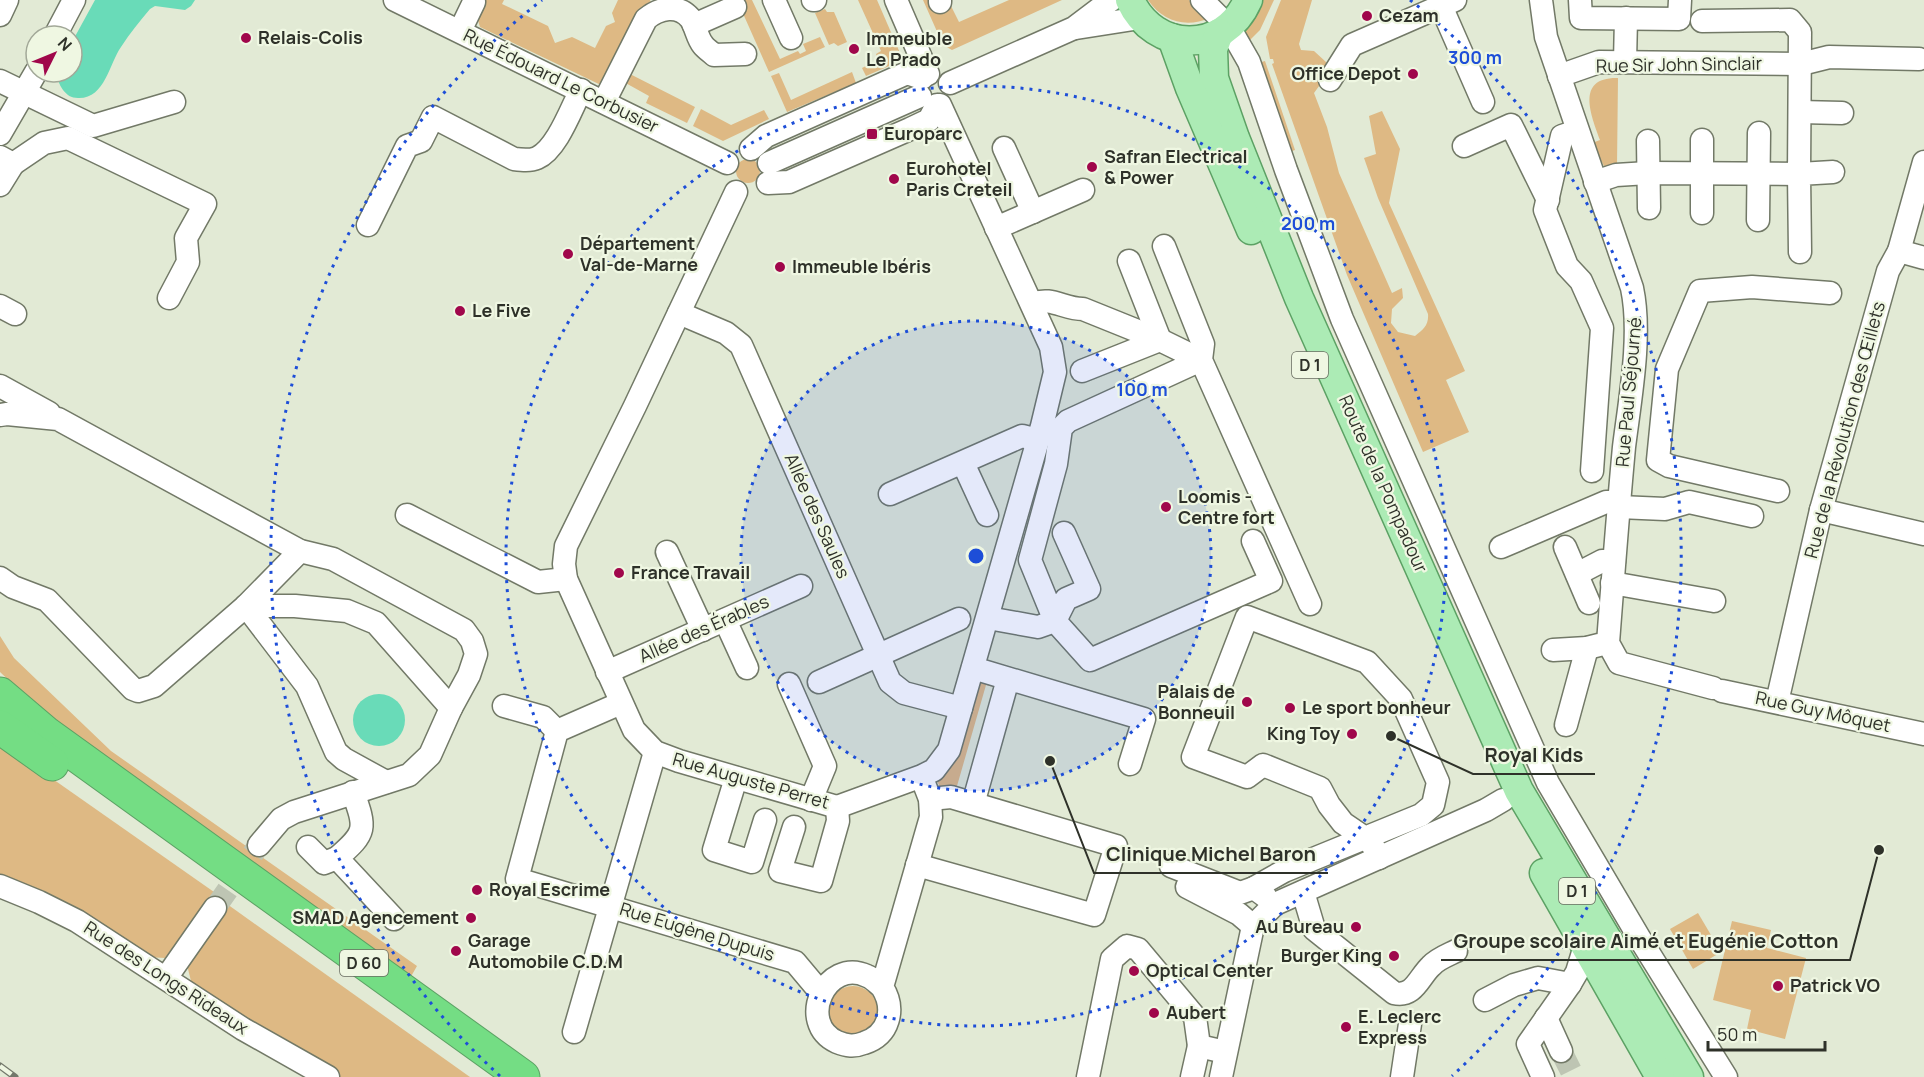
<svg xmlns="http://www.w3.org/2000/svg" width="1924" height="1077" font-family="Manrope,sans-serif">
<rect width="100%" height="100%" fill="#e2ead5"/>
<g fill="#deb984">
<path d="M483 0H504L502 4 548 26 555 43 572 37 595 48 606 26 615 22 612 13 618 0H650L652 5 603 86 480 27 476 14Z"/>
<path d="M737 0H752L780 59 798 51 800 54 806 51 803 44 820 37 825 47 769 72Z"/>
<path d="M858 0H877L903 60 866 76 862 68 878 60 876 54 881 51Z"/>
<path d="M923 0H948L959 22 1009 0H1062L952 50 943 45Z"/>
<path d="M1148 0H1189L1210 18C1186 28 1163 22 1148 0Z"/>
<path d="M1260 0H1274L1260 30 1249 41 1242 31Z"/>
<path d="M1281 0H1312L1299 44 1301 50 1314 51 1326 62 1330 71 1314 93 1327 127 1339 173 1392 293 1402 288 1403 298 1392 309 1391 323 1398 332 1415 336C1423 330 1429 325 1428 314L1378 198 1364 158 1376 154 1369 116 1382 111 1400 149 1389 203 1465 371 1446 380 1469 432 1423 452 1347 275 1272 64 1274 63 1273 59H1270L1266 37Z"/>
<path d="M825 9 827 12H834L847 42 838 46 834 43 829 45 815 13Z"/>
<path d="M1265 61 1295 150 1289 152 1258 63Z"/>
<path d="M626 72 695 107 687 123 646 103 649 96 622 81Z"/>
<path d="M852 72 856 83 787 112 771 76 779 73 791 100Z"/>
<path d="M1618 78 1617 166H1604L1592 143 1600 140C1591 115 1575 77 1618 78Z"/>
<path d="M701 109 731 125 764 110 769 119 723 141 693 126Z"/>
<circle cx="748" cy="171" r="12"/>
<path d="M0 636 14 658 111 751 417 966 409 980 69 738 0 672Z"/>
<path d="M982 680 998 684 997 688 986 685 955 793 941 789 937 781 977 682Z"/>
<path d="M0 742 214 892 165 958 146 957 0 877Z"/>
<path d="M227 904 470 1077H339L321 1069 192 985 186 961Z"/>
<path d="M1698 913 1721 952 1693 969 1670 929Z"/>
<path d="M1732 921 1771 930 1767 948 1806 958 1785 1039 1747 1029 1751 1010 1713 1000Z"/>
<circle cx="853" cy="1011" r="25"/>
</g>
<g fill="#69dbb8">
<path d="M95 0H195L191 6 185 10 155 6 150 9C140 21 130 33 121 47 109 64 105 99 78 98 71 98 67 95 63 90 59 84 57 79 58 72H72V42Z"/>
<circle cx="379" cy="720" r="26"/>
</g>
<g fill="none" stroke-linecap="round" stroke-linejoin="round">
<g stroke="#bec5b3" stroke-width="22" stroke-dasharray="22 11" stroke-linecap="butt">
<path d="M215 908 259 845"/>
<path d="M1561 1051 1574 1077"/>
</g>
<g stroke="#727967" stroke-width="25">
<g id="minor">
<path d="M395 0 727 163"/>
<path d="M774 0 791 38"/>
<path d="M813 0H815"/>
<path d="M896 0 928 74"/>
<path d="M940 0V2"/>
<path d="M1202 0 1229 27 1249 62 1286 170 1342 319 1548 783 1640 939 1726 1077"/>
<path d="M1541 0 1546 37 1632 288C1642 335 1630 399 1624 447 1618 512 1613 577 1608 643L1619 663 1713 688"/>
<path d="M1580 0 1581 18 1679 19 1680 0"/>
<path d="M1441 6 1483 102"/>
<path d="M0 15 7 0"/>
<path d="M694 25 735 7"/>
<path d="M1076 28 1140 18"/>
<path d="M460 31 474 2"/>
<path d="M55 36 74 0"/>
<path d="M1625 62 1626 18"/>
<path d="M1559 76 1599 62 1801 64 1829 57 1919 59"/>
<path d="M1330 80 1352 45 1455 0"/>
<path d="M0 81 93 126 174 102"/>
<path d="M950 83 1074 28 1111 0"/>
<path d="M604 102 646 19C659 8 678 4 690 18 696 26 697 38 703 45 706 49 711 52 714 55L745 54"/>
<path d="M1800 112 1842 113"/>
<path d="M1577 131 1562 136 1545 210 1567 266 1581 281 1602 328 1592 471"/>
<path d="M0 134 36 72"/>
<path d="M1702 140V213"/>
<path d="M1648 141 1649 208"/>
<path d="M1464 146 1511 125 1548 200"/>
<path d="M1004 148 1033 212"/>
<path d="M751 149 766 136 907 73 922 78"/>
<path d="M0 157 13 164 44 143 68 138 205 204 186 238 188 262 169 298"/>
<path d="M769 163 920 96"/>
<path d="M1595 182 1616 175 1648 173 1799 174 1800 32 1790 20 1702 21"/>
<path d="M768 183 789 182 910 129 929 120 937 105"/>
<path d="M0 185 13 164"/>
<path d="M736 192 635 406 566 546 564 564 566 579 634 730 655 752 679 761 837 807 922 776 934 770 949 750 1042 426 1055 372 1051 347 940 105"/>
<path d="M1758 220 1759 133"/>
<path d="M368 225 407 146 421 141 433 117 514 159C522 160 530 161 537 158 557 149 571 109 581 90"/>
<path d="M996 228 1083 190"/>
<path d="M1164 246 1203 344 1201 360 1310 604"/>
<path d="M1899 251 1924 258"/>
<path d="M1800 252 1799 174 1833 172"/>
<path d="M1032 304C1052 296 1063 309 1083 309L1160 340 1201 360 1068 421 1061 428 1056 464 1030 560 1055 621 1066 599 1089 589 1064 533"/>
<path d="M0 306 15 314"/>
<path d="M679 313 726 333 741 345 890 682 904 693 961 708"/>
<path d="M1082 371 1160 340 1129 261"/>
<path d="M0 386 49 413"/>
<path d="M0 415 7 414 58 419 300 551 333 559 464 630 472 641 476 654 469 675 451 708 430 755 409 775 294 812 281 819 259 845"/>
<path d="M963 463 987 515"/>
<path d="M1778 491 1669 466 1658 460 1667 369 1700 291 1752 287 1830 293"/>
<path d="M890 494 1022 436 1038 440"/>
<path d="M1619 507 1665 509 1689 502 1752 516"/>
<path d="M1821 510 1924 534"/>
<path d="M407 515 538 582 566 579"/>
<path d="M1501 547 1606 502H1619"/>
<path d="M1565 547 1589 603"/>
<path d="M667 552 703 630"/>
<path d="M1577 574 1602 561H1614"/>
<path d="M0 578 13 587 47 600 133 689 138 691 154 686 246 606 300 551"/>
<path d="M1612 583 1714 601"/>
<path d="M246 606H295L347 611 376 623 451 708"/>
<path d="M246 606 307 686 336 752 344 759 386 782"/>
<path d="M988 618 1038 627 1055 621 1090 660 1271 581 1253 541"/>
<path d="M725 620 747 668"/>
<path d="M1553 650 1587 648 1599 645"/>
<path d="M973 668 1144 719 1130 764"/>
<path d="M607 672 801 586"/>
<path d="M819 682 959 619"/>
<path d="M789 684 825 766 811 800"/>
<path d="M1722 691 1924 734"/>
<path d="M1777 702 1821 510 1888 271 1899 251 1924 162"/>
<path d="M621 703 557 731 517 879 795 962 821 993"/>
<path d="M504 706 543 717 557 731"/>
<path d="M1566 725 1587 648"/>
<path d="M736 778 714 850 752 862 765 820"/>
<path d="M353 792C366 829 367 832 337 858L394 919"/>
<path d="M975 797 1008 679"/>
<path d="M794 827 780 871 821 881 838 821 837 807"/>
<path d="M308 847 324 863 337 858"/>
<path d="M917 865 1094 915 1116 846 951 797 930 799"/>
<path d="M1171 866 1240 893 1254 888 1265 896"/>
<path d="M0 886 39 902 77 921 243 1029 328 1077"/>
<path d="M1187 887 1239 914 1253 926"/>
<path d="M1254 888 1284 871 1421 815 1433 805 1438 782 1401 699 1367 662 1247 617 1193 757 1247 777 1263 765 1320 788 1329 805 1343 823 1371 842 1379 858"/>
<path d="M1303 892 1314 929 1394 993C1414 998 1419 977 1431 966 1437 959 1448 955 1456 951"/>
<path d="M166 978 215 908"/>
<path d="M882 987C878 984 873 978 867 976 826 957 796 1023 837 1042 847 1046 854 1047 864 1043 889 1035 896 1009 882 987L931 817 930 799 925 786"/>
<path d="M1485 1000 1514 985 1538 978 1570 984"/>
<path d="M1546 1018 1561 1051"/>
<path d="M574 1032 655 752"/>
<path d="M1088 1077 1112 959 1127 946 1138 949 1195 1017 1199 1046 1225 1052"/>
<path d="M1192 1077 1199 1046"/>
<path d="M1221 1077 1253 926 1275 904 1486 810 1503 800"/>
<path d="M1402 1077 1410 1024"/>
<path d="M1543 1077 1528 1044 1570 984 1577 972 1585 946"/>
</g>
</g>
<g stroke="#5ca164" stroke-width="31">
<g id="major">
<path d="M1130 0C1154 53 1224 55 1248 0"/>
<path d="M1219 33 1213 49 1214 78 1235 138 1299 298 1519 791 1689 1077"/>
<path d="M1172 38 1190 88 1251 230"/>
<path d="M1544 873 1660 1077"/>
</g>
</g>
<g stroke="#5ca164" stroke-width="35">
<g id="highway">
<path d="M0 694 47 734 523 1077"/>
<path d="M0 727 52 764"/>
</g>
</g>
<use href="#minor" stroke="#fff" stroke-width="22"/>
<use href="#major" stroke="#acebb5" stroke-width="28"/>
<use href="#highway" stroke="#74dd84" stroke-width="33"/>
<g stroke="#73786b" stroke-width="7">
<path id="rail" d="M0 1066 15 1077"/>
</g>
<use href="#rail" stroke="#eff7e2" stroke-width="4.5" stroke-dasharray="14" stroke-linecap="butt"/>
</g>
<circle cx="976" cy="556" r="235" fill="#1d4ed8" fill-opacity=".12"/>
<g fill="none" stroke="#1d4ed8" stroke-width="3" stroke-dasharray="3 6">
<circle cx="976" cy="556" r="235"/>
<circle cx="976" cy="556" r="470"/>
<path d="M500 1076A705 705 0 0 1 542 0M1410 0A705 705 0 0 1 1452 1076"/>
</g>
<g fill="#a0074b" stroke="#eff7e2" stroke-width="2">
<circle cx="1367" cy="16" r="6"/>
<circle cx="246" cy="38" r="6"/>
<circle cx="854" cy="49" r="6"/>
<circle cx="1413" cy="74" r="6"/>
<rect x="866" y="128" width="12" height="12" rx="3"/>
<circle cx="1092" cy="167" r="6"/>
<circle cx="894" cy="179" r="6"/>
<circle cx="568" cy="254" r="6"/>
<circle cx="780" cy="267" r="6"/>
<circle cx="460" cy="311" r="6"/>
<circle cx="1166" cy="507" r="6"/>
<circle cx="619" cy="573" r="6"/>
<circle cx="1247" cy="702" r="6"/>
<circle cx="1290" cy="708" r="6"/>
<circle cx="1352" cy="734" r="6"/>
<circle cx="477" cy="890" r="6"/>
<circle cx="471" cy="918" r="6"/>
<circle cx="1356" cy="927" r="6"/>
<circle cx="456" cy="951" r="6"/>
<circle cx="1394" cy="956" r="6"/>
<circle cx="1134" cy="971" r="6"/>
<circle cx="1778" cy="986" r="6"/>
<circle cx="1154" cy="1013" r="6"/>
<circle cx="1346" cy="1027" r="6"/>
</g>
<g text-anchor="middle" stroke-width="4.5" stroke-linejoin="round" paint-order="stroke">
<g fill="#eff7e2" stroke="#686c60" stroke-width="1.5">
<rect x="1292" y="352" width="36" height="26" rx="4.5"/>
<rect x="1559" y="878" width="36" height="26" rx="4.5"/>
<rect x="340" y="950" width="48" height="26" rx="4.5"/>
</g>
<g font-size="16" font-weight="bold" fill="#2e3129">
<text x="1310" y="371">D 1</text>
<text x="1577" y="897">D 1</text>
<text x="364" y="969">D 60</text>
</g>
<g font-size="18" font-weight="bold" fill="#2e3129" stroke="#eff7e2" text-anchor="start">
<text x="1379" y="22">Cezam</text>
<text x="258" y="44">Relais-Colis</text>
<text x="866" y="45">Immeuble<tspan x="866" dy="21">Le Prado</tspan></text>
<text x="1401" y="80" text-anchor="end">Office Depot</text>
<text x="884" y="140">Europarc</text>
<text x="1104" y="163">Safran Electrical<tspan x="1104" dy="21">&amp; Power</tspan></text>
<text x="906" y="175">Eurohotel<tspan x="906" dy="21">Paris Creteil</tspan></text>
<text x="580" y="250">Département<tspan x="580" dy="21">Val-de-Marne</tspan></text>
<text x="792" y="273">Immeuble Ibéris</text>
<text x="472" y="317">Le Five</text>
<text x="1178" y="503">Loomis -<tspan x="1178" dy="21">Centre fort</tspan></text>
<text x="631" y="579">France Travail</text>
<text x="1235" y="698" text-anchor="end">Palais de<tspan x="1235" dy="21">Bonneuil</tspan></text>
<text x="1302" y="714">Le sport bonheur</text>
<text x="1340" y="740" text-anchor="end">King Toy</text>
<text x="489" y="896">Royal Escrime</text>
<text x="459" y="924" text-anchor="end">SMAD Agencement</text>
<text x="1344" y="933" text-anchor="end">Au Bureau</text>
<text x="468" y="947">Garage<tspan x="468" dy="21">Automobile C.D.M</tspan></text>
<text x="1382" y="962" text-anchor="end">Burger King</text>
<text x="1146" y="977">Optical Center</text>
<text x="1790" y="992">Patrick VO</text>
<text x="1166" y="1019">Aubert</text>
<text x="1358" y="1023">E. Leclerc<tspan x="1358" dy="21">Express</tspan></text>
</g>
<g font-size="18" fill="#2e3129" stroke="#eff7e2">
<text transform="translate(1679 65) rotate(-1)" y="6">Rue Sir John Sinclair</text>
<text transform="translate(561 81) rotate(26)" y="6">Rue Édouard Le Corbusier</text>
<text transform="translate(1629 392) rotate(-85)" y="6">Rue Paul Séjourné</text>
<text transform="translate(1845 430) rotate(-75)" y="6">Rue de la Révolution des Œillets</text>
<text transform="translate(1383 484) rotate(66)" y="6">Route de la Pompadour</text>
<text transform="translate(817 516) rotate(66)" y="6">Allée des Saules</text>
<text transform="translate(704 629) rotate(-24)" y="6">Allée des Érables</text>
<text transform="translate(1823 712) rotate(12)" y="6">Rue Guy Môquet</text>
<text transform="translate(751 781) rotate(16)" y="6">Rue Auguste Perret</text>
<text transform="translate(697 932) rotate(17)" y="6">Rue Eugène Dupuis</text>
<text transform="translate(166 978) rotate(33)" y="6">Rue des Longs Rideaux</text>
</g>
</g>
<circle cx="976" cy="556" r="9" fill="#1d4ed8" stroke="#eff7e2" stroke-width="3"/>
<g font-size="18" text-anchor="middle" font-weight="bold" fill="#1d4ed8" stroke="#eff7e2" stroke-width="4.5" stroke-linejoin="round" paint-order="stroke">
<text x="1475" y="64">300 m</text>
<text x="1308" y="230">200 m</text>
<text x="1142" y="396">100 m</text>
</g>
<path fill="none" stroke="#2e3129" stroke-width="2" d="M1391 736L1473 774H1595M1050 761L1094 873H1328M1879 850L1850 960H1441"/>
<g fill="#2e3129" stroke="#eff7e2" stroke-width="2">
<circle cx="1391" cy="736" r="6"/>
<circle cx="1050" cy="761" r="6"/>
<circle cx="1879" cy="850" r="6"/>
</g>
<g font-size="20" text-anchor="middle" font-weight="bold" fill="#2e3129" stroke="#eff7e2" stroke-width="4.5" stroke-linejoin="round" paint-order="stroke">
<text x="1534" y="762">Royal Kids</text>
<text x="1211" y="861">Clinique Michel Baron</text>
<text x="1646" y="948">Groupe scolaire Aimé et Eugénie Cotton</text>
</g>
<g transform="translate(54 54) rotate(47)"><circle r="28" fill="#eff7e2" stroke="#a2a898" stroke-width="1.5"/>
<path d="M0-4.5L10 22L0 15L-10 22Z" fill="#a0074b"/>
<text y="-9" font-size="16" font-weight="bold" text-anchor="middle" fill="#2e3129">N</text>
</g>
<path d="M1708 1041v9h117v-9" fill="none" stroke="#2e3129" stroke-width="3"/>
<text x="1717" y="1041" font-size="18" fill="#2e3129" stroke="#eff7e2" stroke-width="4.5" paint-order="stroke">50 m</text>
</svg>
